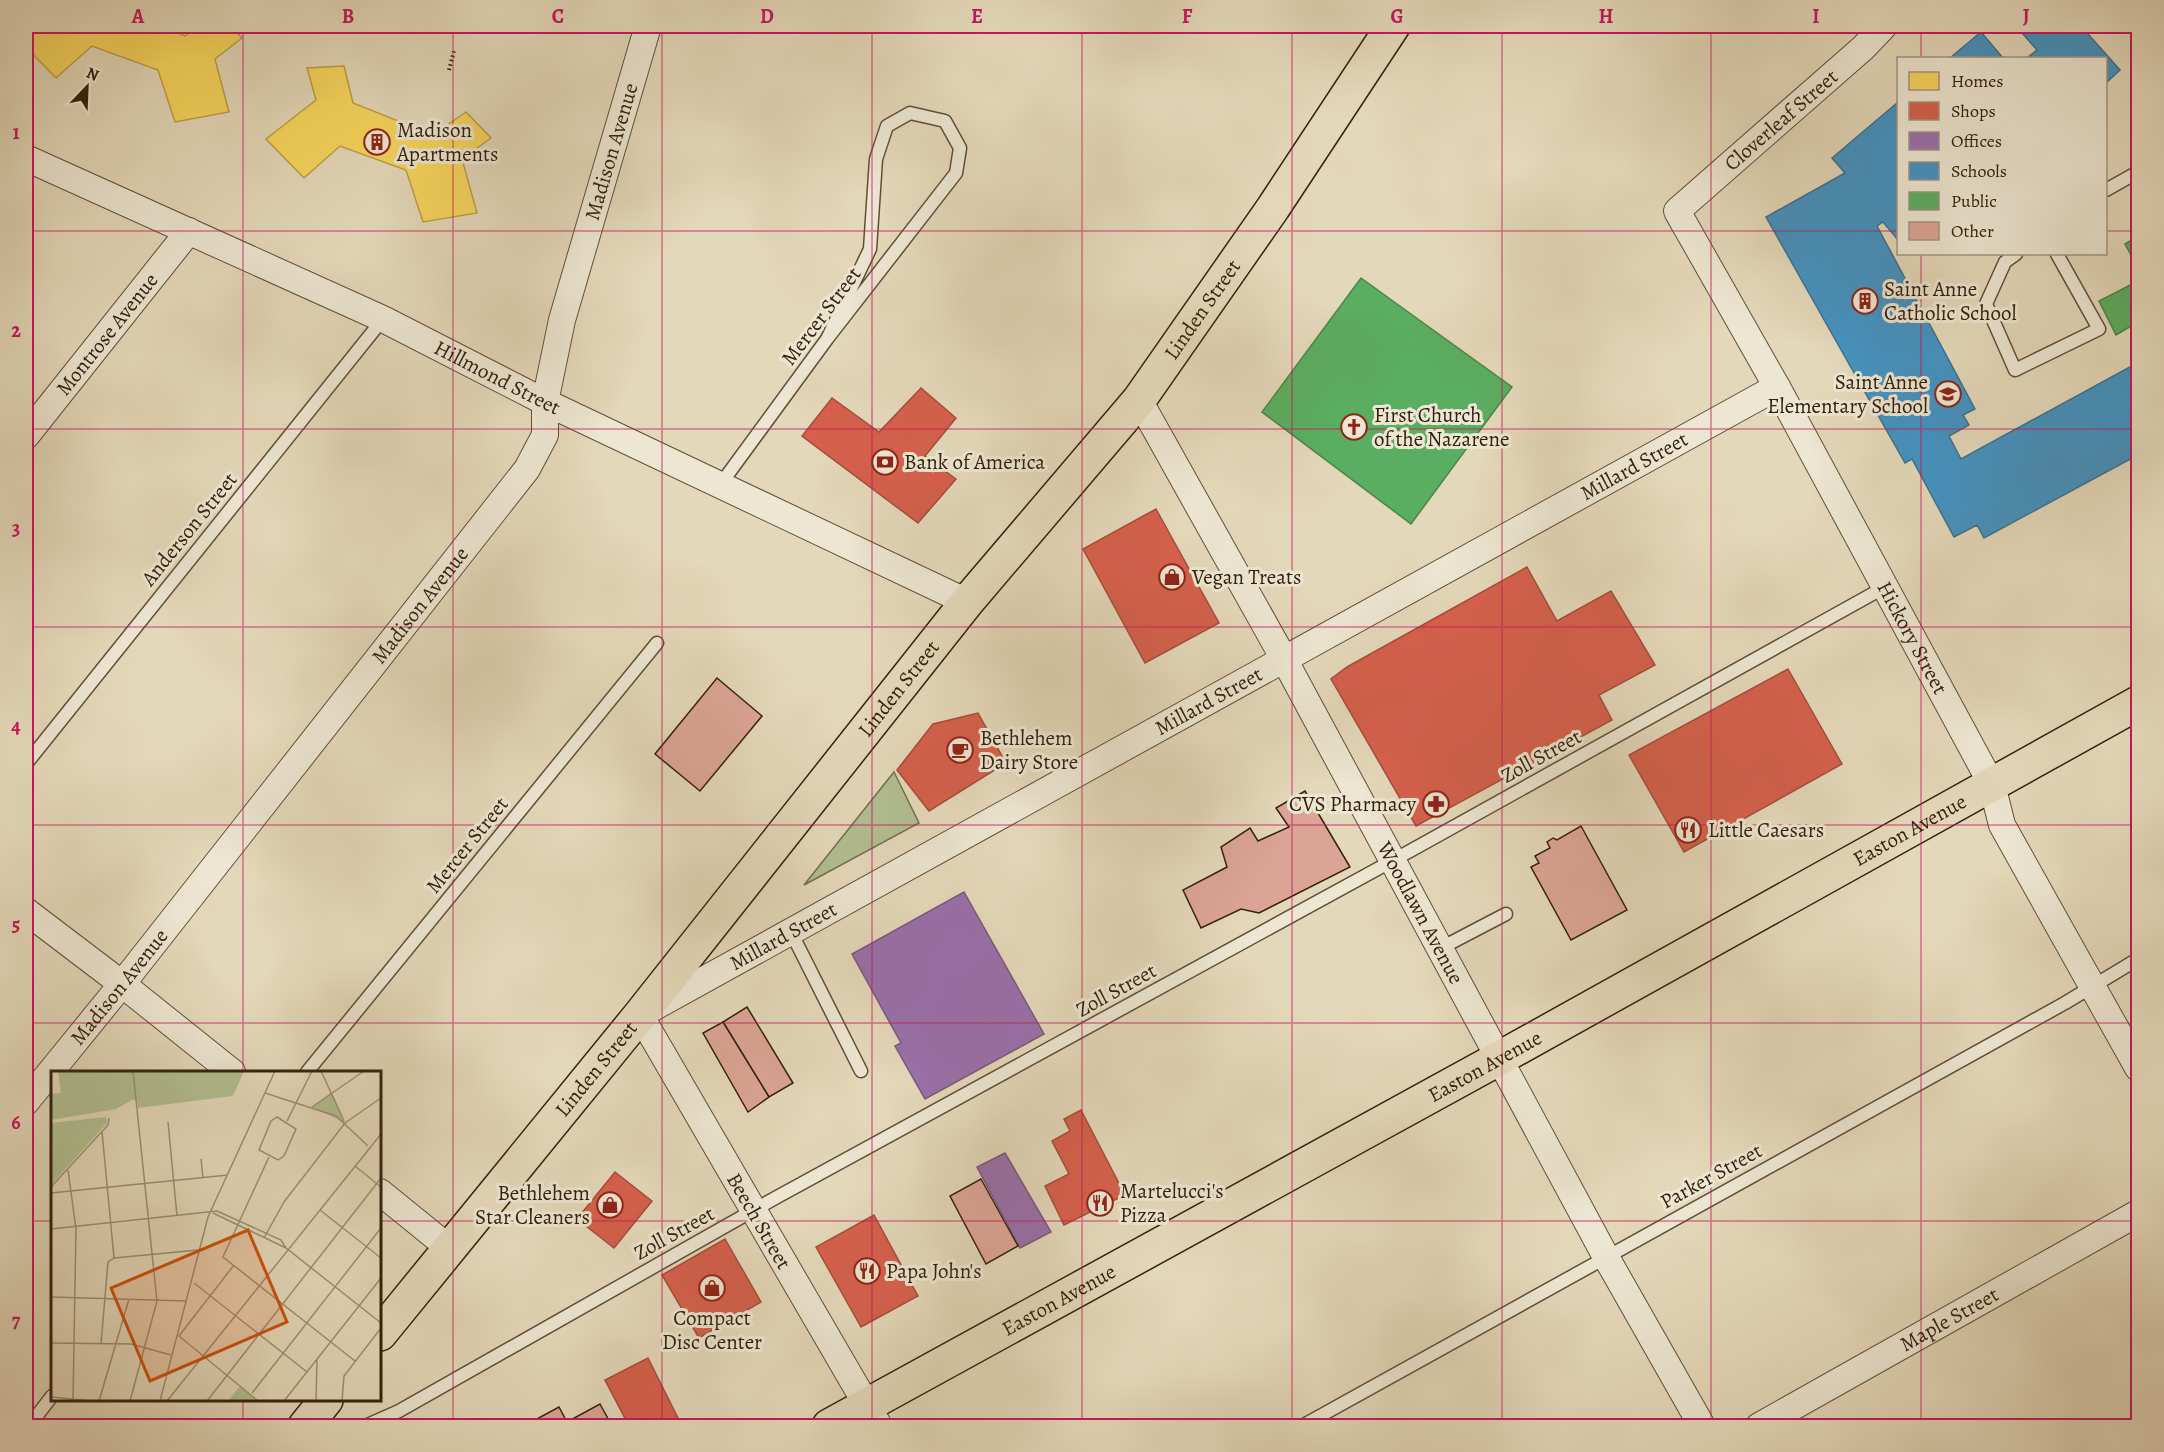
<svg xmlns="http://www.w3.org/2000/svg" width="2164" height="1452" font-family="Alegreya,serif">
<rect width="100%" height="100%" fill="#e4d8ba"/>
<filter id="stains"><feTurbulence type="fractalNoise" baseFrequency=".00333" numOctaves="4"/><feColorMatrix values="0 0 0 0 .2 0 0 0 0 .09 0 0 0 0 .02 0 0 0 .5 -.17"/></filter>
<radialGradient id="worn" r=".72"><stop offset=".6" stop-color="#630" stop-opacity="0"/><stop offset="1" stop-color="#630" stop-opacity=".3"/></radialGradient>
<path fill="#b2bf91" stroke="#72704f" stroke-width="1.5" d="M894 772 919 823 804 885Z"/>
<g fill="#f6d55c" stroke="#bb9f44" stroke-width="1.5">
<path d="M35 26H160L185 36 199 26H230L242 38 215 59 229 112 175 122 158 70 92 46 56 78 26 47V33Z"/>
<path d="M344 66 353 103 433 135 466 112 491 138 462 159 477 213 423 222 406 170 340 146 304 178 266 139 316 100 307 68Z"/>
</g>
<g fill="#d6604d" stroke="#a54d3a" stroke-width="1.5">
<path d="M921 388 956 418 925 456 956 479 918 523 802 436 832 398 879 432Z"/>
<path d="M1156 509 1219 623 1145 663 1083 549Z"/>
<path d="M1527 567 1557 621 1611 591 1655 665 1599 695 1612 720 1416 826 1331 679 1347 667Z"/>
<path d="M1788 669 1842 764 1684 852 1629 755Z"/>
<path d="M978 713 1006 763 929 811 897 770 933 724Z"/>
<path d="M1081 1110 1125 1195 1064 1225 1045 1186 1069 1174 1052 1141 1070 1131 1064 1119Z"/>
<path d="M615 1172 652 1201 614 1248 577 1219Z"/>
<path d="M874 1215 918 1296 861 1327 816 1247Z"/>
<path d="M725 1239 761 1302 699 1338 662 1275Z"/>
<path d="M648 1358 682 1426H629L605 1380Z"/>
</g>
<g fill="#9970ab" stroke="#7a587c" stroke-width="1.5">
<path d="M964 892 1044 1034 925 1099 895 1046 901 1043 852 954Z"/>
<path d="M1005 1153 1051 1232 1020 1248 977 1167Z"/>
</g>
<g fill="#4393c3" stroke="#3e718c" stroke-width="1.5">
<path d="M2016 26H2081L2120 70 2106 83V58H2027L2037 50Z"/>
<path d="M1981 32 2003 58H1950Z"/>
<path d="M1898 102V240L1883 222 1877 226 1975 409 1963 415 1969 425 1949 436 1961 459 2137 363 2138 366V465L2134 457 1984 538 1977 525 1954 537 1912 459 1905 463 1766 217 1845 173 1832 158Z"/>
</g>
<g fill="#5aae61" stroke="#4e8448" stroke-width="1.5">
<path d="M2138 236V268L2125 244Z"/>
<path d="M1361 278 1512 387 1411 524 1262 412Z"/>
<path d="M2138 281V322L2116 335 2099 301Z"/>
</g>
<g fill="#dca496" stroke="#32210d" stroke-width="1.5">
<path d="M717 678 762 716 700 791 655 754Z"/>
<path d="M1305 791 1350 867 1259 913 1241 909 1201 928 1183 890 1227 867 1221 847 1250 828 1258 841 1289 827 1276 808Z"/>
<path d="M1581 826 1627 910 1571 940 1531 867 1539 863 1535 856 1550 848 1547 842 1553 838 1557 840Z"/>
<path d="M747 1007 793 1083 769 1097 723 1022Z"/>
<path d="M723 1022 769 1097 748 1112 703 1033Z"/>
<path d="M981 1179 1018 1246 986 1264 950 1196Z"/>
<path d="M600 1404 612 1426H536L533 1421 559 1407 567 1422Z"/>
</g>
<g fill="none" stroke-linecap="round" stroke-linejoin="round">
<g stroke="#5e4f38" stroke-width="15">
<g id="service">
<path d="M2106 190 2138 172"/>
<path d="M2016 254 2005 262 1986 304 2015 370 2099 329 2057 254"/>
<path d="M720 485 827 339 956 173 960 148 945 121 910 113 887 126 876 159 870 249 827 339"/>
<path d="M26 764 383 319"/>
<path d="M791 932 861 1071"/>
<path d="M1439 949 1506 914"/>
<path d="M307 1072 657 643"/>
<path d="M29 1426 52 1396"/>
<path d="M365 1426 399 1411 777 1197 1392 861 1885 587"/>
<path d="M1302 1426 2065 1003 2138 959"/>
</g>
</g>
<g stroke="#5e4f38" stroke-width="28">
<g id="minor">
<path id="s1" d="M1884 26 1863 48 1677 211 1777 387 1992 785 2002 825 2138 1068"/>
<path id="s2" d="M26 158 383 319 545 402 967 602"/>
<path id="s3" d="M1139 400 1284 659 1606 1257 1702 1426"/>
<path id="s4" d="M26 436 189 231"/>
<path d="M26 911 122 984 232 1072"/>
<path id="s5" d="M26 1102 122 984 527 469 545 435V402L562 320 648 26"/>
<path d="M380 1192 449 1248"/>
<path id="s6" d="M879 1426 640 1015 1777 387"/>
<path id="s7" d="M1759 1426 2138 1213"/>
</g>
</g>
<g stroke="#32210d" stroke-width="36">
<g id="primary">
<path id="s8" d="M380 1334 640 1015 967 602 1139 400 1273 208 1393 26"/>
<path d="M305 1426 326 1400"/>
<path id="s9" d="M829 1426 1498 1059 2138 703"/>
</g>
</g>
<path stroke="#32210d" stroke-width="4" stroke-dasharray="1.5 3" stroke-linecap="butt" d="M449 70 454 51"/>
<use href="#service" stroke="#ede6d2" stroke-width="12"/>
<use href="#minor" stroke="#ede6d2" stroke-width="26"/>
<use href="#primary" stroke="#e4d8ba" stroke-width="33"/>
</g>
<path fill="none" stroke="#c2185b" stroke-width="1.5" stroke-opacity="0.55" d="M243 26V1072M453 26V1426M662 26V1426M872 26V1426M1082 26V1426M1292 26V1426M1502 26V1426M1711 26V1426M1921 26V58M26 231H1898M2106 231H2138M1921 254V1426M26 429H2138M26 627H2138M26 825H2138M26 1023H2138M26 1221H52M380 1221H2138M243 1400V1426"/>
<defs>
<g id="building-ring" transform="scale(1.35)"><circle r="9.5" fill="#ede6d2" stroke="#8f2418" stroke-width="1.5"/><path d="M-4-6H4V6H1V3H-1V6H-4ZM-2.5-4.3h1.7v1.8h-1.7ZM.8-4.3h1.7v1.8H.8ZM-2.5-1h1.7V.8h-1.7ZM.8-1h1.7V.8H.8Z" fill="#8f2418"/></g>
<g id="school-ring" transform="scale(1.35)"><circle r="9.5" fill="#ede6d2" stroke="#8f2418" stroke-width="1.5"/><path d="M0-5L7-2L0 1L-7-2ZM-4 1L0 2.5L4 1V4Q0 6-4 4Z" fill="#8f2418"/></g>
<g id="church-ring" transform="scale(1.35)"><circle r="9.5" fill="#ede6d2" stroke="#8f2418" stroke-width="1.5"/><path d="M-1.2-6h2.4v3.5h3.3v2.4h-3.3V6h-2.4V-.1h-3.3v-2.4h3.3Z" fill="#8f2418"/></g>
<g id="bank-ring" transform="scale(1.35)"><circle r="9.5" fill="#ede6d2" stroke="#8f2418" stroke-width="1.5"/><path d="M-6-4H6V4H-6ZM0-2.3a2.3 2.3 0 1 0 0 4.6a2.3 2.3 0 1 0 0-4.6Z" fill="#8f2418"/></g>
<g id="shop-ring" transform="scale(1.35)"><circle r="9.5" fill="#ede6d2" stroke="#8f2418" stroke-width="1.5"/><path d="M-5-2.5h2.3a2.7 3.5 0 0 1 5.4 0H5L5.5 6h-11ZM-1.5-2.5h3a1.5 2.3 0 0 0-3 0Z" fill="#8f2418"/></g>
<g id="cafe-ring" transform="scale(1.35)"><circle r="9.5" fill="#ede6d2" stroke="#8f2418" stroke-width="1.5"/><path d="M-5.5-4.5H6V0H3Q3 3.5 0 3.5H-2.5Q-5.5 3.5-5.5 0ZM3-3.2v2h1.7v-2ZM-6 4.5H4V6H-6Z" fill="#8f2418"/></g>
<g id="pharmacy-ring" transform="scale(1.35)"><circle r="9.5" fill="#ede6d2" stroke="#8f2418" stroke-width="1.5"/><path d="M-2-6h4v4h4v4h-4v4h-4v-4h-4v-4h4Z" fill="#8f2418"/></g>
<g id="restaurant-ring" transform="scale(1.35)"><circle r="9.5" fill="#ede6d2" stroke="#8f2418" stroke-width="1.5"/><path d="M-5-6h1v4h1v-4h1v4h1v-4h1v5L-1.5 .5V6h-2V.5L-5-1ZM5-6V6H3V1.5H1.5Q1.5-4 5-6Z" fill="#8f2418"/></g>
</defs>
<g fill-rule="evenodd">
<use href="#building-ring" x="377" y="142"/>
<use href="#building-ring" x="1865" y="301"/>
<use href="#school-ring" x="1948" y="394"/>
<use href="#church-ring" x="1354" y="427"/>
<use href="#bank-ring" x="885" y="462"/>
<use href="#shop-ring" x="1172" y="577"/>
<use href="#cafe-ring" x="960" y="750"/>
<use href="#pharmacy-ring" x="1436" y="804"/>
<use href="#restaurant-ring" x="1688" y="830"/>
<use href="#restaurant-ring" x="1100" y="1203"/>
<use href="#shop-ring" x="610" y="1205"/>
<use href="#restaurant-ring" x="867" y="1271"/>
<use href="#shop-ring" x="712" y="1288"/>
</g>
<g text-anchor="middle" stroke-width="6" stroke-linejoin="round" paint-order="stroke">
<g font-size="21" fill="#32210d" stroke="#ede6d2">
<text transform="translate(1781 120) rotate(-41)" y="7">Cloverleaf Street</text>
<text dy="7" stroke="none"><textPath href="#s5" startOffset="1138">Madison Avenue</textPath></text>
<text dy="7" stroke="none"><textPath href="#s8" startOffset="1314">Linden Street</textPath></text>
<text transform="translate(821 316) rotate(-53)" y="7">Mercer Street</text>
<text dy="7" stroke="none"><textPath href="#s4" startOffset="130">Montrose Avenue</textPath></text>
<text dy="7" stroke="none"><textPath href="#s2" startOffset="520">Hillmond Street</textPath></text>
<text dy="7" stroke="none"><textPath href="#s6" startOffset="1611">Millard Street</textPath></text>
<text transform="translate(189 529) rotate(-51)" y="7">Anderson Street</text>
<text dy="7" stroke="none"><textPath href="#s5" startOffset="634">Madison Avenue</textPath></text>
<text dy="7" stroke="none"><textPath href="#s1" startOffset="765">Hickory Street</textPath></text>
<text dy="7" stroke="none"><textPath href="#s8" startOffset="828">Linden Street</textPath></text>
<text dy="7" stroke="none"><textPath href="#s6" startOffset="1125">Millard Street</textPath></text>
<text transform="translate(1541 756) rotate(-29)" y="7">Zoll Street</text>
<text dy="7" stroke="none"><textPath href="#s9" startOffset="1234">Easton Avenue</textPath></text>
<text transform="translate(467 845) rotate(-51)" y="7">Mercer Street</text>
<text dy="7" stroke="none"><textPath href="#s3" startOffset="585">Woodlawn Avenue</textPath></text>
<text dy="7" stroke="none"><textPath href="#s6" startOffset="639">Millard Street</textPath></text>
<text dy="7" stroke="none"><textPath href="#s5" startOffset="148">Madison Avenue</textPath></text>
<text transform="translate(1116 990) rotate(-29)" y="7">Zoll Street</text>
<text dy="7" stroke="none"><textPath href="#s9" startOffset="748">Easton Avenue</textPath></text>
<text dy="7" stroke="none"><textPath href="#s8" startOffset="342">Linden Street</textPath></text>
<text transform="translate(1711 1176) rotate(-29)" y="7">Parker Street</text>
<text transform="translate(759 1221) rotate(60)" y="7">Beech Street</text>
<text transform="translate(674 1233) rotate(-29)" y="7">Zoll Street</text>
<text dy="7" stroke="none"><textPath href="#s9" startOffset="262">Easton Avenue</textPath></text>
<text dy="7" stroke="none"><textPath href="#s7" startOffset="218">Maple Street</textPath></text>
</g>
<g font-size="21" fill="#32210d" stroke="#ede6d2" text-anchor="start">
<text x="397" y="137">Madison<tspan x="397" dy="24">Apartments</tspan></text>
<text x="1884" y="296">Saint Anne<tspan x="1884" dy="24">Catholic School</tspan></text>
<text x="1928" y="389" text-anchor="end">Saint Anne<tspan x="1928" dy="24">Elementary School</tspan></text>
<text x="1374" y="422">First Church<tspan x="1374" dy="24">of the Nazarene</tspan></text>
<text x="904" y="469">Bank of America</text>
<text x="1192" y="584">Vegan Treats</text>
<text x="980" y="745">Bethlehem<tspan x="980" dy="24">Dairy Store</tspan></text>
<text x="1416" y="811" text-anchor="end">CVS Pharmacy</text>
<text x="1708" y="837">Little Caesars</text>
<text x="1120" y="1198">Martelucci's<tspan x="1120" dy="24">Pizza</tspan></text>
<text x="590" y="1200" text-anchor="end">Bethlehem<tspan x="590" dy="24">Star Cleaners</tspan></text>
<text x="886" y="1278">Papa John's</text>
<text x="712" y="1325" text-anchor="middle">Compact<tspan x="712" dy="24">Disc Center</tspan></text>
</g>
</g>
<g transform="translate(51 1071)">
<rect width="330" height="330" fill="#e4d8ba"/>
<path d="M7 0H193L182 25 87 37 86 29H81L65 38 0 49V23L10 22ZM281 21 294 52 261 36ZM55 46 56 52 0 114V52ZM189 315 203 328V330H177Z" fill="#b2bf91"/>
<path fill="none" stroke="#9d8f75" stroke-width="1.5" d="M270 0 293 50M214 22 285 45 317 75M261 36 313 0M226 46 245 58 233 85 227 89 208 79 220 50ZM236 50 261 0M117 51 126 145M51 61 63 187M218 86 172 186 304 290M150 88 152 107M304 95 330 116M17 99 25 158 22 328M0 116 57 54 58 47M0 122 177 104M269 139 330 187M162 142 235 177 330 252M0 158 166 140 230 169 235 177M213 167 233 131 294 52 330 27M63 187 147 179M183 194 128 265 207 330M143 212 256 301M0 226 136 230M0 272 80 273 120 284M50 273 57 191 63 187M201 322 330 157M0 326 40 330M48 330 78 228M79 330 106 230 82 0M109 330 157 146 224 0M116 330 330 63M156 330 330 107M233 330 330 207M265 330 266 289M291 330 293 305 330 257"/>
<path fill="#cd510c" fill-opacity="0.15" stroke="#cd510c" stroke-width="3" d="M197 159 236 251 99 310 60 217Z"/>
<rect width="330" height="330" fill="none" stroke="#32210d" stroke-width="3"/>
</g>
<rect width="2164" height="1452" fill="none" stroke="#e4d8ba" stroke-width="66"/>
<rect x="1897" y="57" width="210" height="198" fill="#ede6d2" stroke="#a29783" stroke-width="1.5"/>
<rect x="1909" y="72" width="30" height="18" fill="#f6d55c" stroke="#a29783" stroke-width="1.5"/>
<text x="1951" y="87" font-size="18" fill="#32210d">Homes</text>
<rect x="1909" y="102" width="30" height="18" fill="#d6604d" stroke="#a29783" stroke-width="1.5"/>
<text x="1951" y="117" font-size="18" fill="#32210d">Shops</text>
<rect x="1909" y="132" width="30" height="18" fill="#9970ab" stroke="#a29783" stroke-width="1.5"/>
<text x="1951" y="147" font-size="18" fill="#32210d">Offices</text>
<rect x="1909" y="162" width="30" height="18" fill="#4393c3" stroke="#a29783" stroke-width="1.5"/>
<text x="1951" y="177" font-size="18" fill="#32210d">Schools</text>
<rect x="1909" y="192" width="30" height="18" fill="#5aae61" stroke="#a29783" stroke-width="1.5"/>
<text x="1951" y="207" font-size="18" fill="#32210d">Public</text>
<rect x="1909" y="222" width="30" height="18" fill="#dca496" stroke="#a29783" stroke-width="1.5"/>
<text x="1951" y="237" font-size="18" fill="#32210d">Other</text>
<g transform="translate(87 87) rotate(23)" stroke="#ede6d2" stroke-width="4.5" paint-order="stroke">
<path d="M0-4.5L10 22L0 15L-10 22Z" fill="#32210d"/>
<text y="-9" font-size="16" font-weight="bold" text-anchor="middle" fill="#32210d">N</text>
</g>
<rect x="33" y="33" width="2098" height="1386" fill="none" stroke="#c2185b" stroke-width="2"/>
<g font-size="20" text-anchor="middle" font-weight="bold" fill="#c2185b">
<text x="138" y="23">A</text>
<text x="348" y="23">B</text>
<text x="558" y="23">C</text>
<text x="767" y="23">D</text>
<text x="977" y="23">E</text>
<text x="1187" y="23">F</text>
<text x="1397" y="23">G</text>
<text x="1606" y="23">H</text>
<text x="1816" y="23">I</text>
<text x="2026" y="23">J</text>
<text x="16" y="139">1</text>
<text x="16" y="337">2</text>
<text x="16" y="535">3</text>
<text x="16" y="733">4</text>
<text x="16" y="931">5</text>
<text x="16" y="1129">6</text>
<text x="16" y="1327">7</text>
</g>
<rect width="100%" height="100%" filter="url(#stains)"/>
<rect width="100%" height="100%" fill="url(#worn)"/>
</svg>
